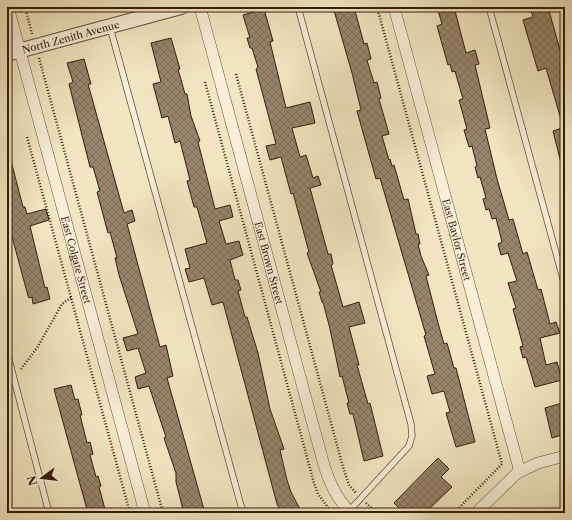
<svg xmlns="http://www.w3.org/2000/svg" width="572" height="520" font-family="'Libre Caslon Text',serif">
<defs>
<pattern id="building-cross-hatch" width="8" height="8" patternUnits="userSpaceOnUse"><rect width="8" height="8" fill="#99856b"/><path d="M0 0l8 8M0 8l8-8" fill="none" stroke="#7e6c56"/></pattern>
</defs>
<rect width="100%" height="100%" fill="#f2e6c2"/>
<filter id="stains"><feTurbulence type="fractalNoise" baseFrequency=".005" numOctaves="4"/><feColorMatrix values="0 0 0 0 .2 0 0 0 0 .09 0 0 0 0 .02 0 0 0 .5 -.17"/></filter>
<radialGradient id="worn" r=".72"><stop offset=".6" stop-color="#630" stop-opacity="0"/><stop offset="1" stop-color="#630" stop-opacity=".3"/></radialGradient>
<g fill="url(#building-cross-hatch)" stroke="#381b0d">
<path d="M333 7H354L364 44 367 43 371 59 367 60 374 83 377 82 381 98 379 99 389 134 382 136 389 160 390 159 392 166 394 165 404 200 408 199 416 234H418L420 244H418L421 256 429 275 426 276 438 323 444 344 447 343 454 368H456L475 442 456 447 446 413 450 412 444 391 432 394 427 376 435 374 424 336 426 335 380 178 376 179 357 111 361 110 352 73Z"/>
<path d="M437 7H454L466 53 475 50 479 64 475 65 490 128 485 129 497 179 509 220 513 219 523 254 527 252 538 290 541 289 550 324 556 322 560 333 540 338 546 365 557 362 562 380 535 387 526 357 523 358 520 347 523 346 513 309 516 308 508 283 517 281 508 253 501 255 498 244 502 242 496 218 492 219 489 209 486 210 483 199 486 198 480 177 478 178 475 167 477 166 472 146 469 147 464 130 467 129 459 100 463 99 455 71 452 72 450 64 448 65 437 26 442 24Z"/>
<path d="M530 7H548L565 68V123H562L546 68 538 71 523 20 533 17Z"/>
<path d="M264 9 273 41 270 42 286 108 310 102 315 123 292 128 300 157 306 155 313 178 318 176 321 185 310 188 328 254H331L333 264 331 265 343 307 359 302 365 323 349 327 359 365H357L368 404 370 403 383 456 364 461 353 414H350L347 403H349L342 376 340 377 330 329 323 302H322L319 292H321L307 253 309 252 293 193 291 194 281 157 270 160 266 146 276 144 256 69 258 67 252 48H250L247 38H250L243 15Z"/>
<path d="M171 38 180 69H178L185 94H187L191 116 200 141 198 142 215 209 230 205 233 217 219 221 226 244 239 241 243 255 230 260 235 280H238L241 290 238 291 245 317H247L258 353 270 409 284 449 280 450 287 480 291 492 302 513H282L277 504 223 302 212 305 204 278 189 282 185 269 190 268 185 249 207 243 197 207H194L187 181 190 180 180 141 175 143 168 116 162 118 153 84 161 82 151 43Z"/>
<path d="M84 59 91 84H88L124 213 132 210 135 221 127 224 160 347 166 345 173 376 167 378 205 513H184L176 482V473L164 438 166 437 149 386 138 389 135 377 146 373 138 348 127 351 123 338 138 334 119 275 115 258H117L110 232 108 233 97 192 100 191 93 167H90L69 84 73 82 67 63Z"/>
<path d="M565 127V163H561L553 131Z"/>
<path d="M11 161 23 207H25L27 214 46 209 49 220 30 226 45 288 47 287 50 299 33 304 32 297 29 298 28 296 7 218V162Z"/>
<path d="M71 385 75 400 78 399 82 415H80L87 443 90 442 93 454 90 455 96 477 98 476 101 486 99 487 106 513H88L75 466 54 389Z"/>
<path d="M562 403 565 412V434L552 438 545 408Z"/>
<path d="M438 458 449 469 441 477 452 487 425 513H404L394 503Z"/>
</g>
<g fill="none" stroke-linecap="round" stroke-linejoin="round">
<g stroke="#664e3a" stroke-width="7">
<g id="service">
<path d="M298 7 411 424 412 436 409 446 349 511"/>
<path d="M489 7 565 286"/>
<path d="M110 27 243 513"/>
<path d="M7 352 49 513"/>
</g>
</g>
<g stroke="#664e3a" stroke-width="12">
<g id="minor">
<path id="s1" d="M8 7 145 513"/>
<path id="s2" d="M200 7 322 458C328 480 335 497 351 513"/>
<path id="s3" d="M394 7 520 472"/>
<path d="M476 513 517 473 538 463 565 456"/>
</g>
</g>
<g stroke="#664e3a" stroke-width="16">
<g id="tertiary">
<path id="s4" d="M7 54 181 7"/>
</g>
</g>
<g stroke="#381b0d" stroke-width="2.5" stroke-dasharray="1 2" stroke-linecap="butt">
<path d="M25 7 32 34"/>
<path d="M377 7 502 464 454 513"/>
<path d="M39 58 163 513"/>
<path d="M236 74 343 467 349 485 356 493"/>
<path d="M205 82 314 483 318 494 332 513"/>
<path d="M27 137 130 513"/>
<path d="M21 369 37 348 62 304 72 297"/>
<path d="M366 503 376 513"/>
</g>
<use href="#service" stroke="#f7efd7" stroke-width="5.5"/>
<use href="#minor" stroke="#f7efd7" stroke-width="11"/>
<use href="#tertiary" stroke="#f7efd7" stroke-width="14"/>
</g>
<g text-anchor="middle" stroke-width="3" stroke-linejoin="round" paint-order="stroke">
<g font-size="10" fill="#381b0d" stroke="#f7efd7">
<text dy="4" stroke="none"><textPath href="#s4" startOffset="66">North Zenith Avenue</textPath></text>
<text dy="4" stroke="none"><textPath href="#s3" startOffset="241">East Baylor Street</textPath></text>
<text dy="4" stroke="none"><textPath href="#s1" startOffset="262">East Colgate Street</textPath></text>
<text dy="4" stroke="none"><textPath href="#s2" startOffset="265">East Brown Street</textPath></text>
</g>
</g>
<rect width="572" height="520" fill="none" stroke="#f2e6c2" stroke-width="24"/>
<rect x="8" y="8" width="556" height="504" fill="none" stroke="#381b0d" stroke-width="2"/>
<rect x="12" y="12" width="548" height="496" fill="none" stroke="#381b0d"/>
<g transform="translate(42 478) rotate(255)" stroke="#f7efd7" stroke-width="3" paint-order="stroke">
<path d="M0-3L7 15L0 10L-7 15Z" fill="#381b0d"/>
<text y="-6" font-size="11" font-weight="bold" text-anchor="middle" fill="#381b0d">N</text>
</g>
<rect width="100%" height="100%" filter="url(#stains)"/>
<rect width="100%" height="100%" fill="url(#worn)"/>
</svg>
